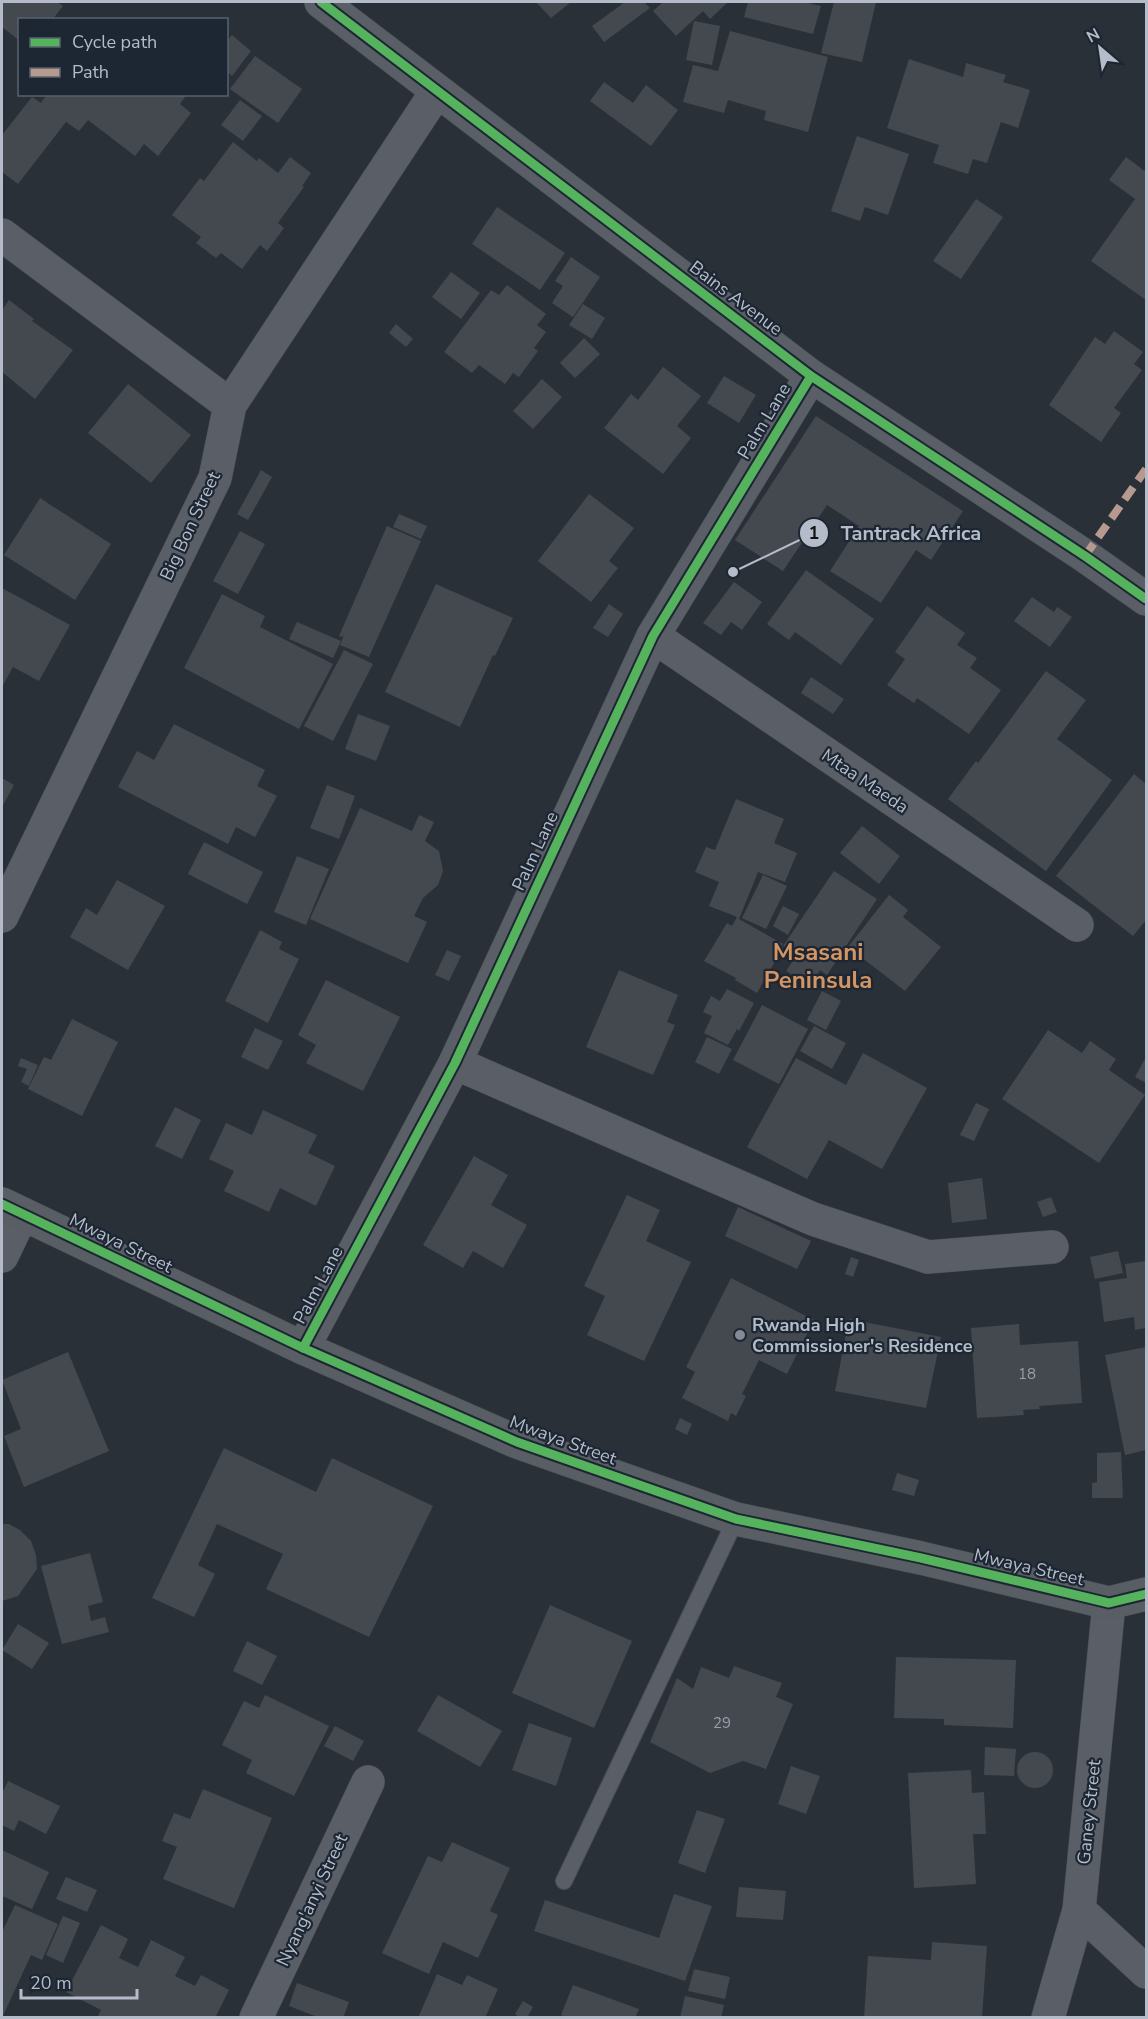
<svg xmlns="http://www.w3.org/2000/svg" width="1148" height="2019" font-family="'Nunito Sans',sans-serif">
<rect width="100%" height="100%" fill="#2a3038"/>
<g fill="#444950">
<path d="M2 2H57L63 6 52 20H20V41L2 27Z"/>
<path d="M536 2H571L551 18Z"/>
<path d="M625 2H644L650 8 604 42 592 26Z"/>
<path d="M663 2H728L710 19 703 11 676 36 653 11Z"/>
<path d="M748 2H804L821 6 813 34 744 17Z"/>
<path d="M834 2H876L862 62 821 53Z"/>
<path d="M694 21 720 26 712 65 686 60Z"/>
<path d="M730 31 828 57 808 132 764 120 766 111 728 100 724 113 683 102 693 65 718 71Z"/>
<path d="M232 35 251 51 232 76 226 71V42Z"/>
<path d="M255 56 302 89 278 123 230 89Z"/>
<path d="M909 59 963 77 966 63 1006 75 1003 82 1030 90 1018 128 1001 122 987 163 973 159 968 174 933 163 939 145 887 128Z"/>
<path d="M604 82 633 103 646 85 678 110 651 146 590 101Z"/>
<path d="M47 94H187L180 104 191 113 158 156 144 144 135 156 88 120 79 131 66 122 18 184 2 172V135L32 97 41 103Z"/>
<path d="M240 100 262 116 243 141 221 125Z"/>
<path d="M857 136 909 154 888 215 865 207 860 221 831 211Z"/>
<path d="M233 142 257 161 259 158 278 173 290 157 311 173 302 186 304 187 278 223 284 228 267 251 260 245 242 269 221 253 216 258 196 243 201 237 172 215 200 178 204 181Z"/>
<path d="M1126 157 1146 172V300L1091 261 1135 199 1109 180Z"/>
<path d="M976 199 1003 217 961 279 933 261Z"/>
<path d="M497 207 565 253 540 290 472 244Z"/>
<path d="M571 257 600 277 573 317 552 303 563 286 555 281Z"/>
<path d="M451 272 480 293 461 319 432 297Z"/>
<path d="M507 285 546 314 537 325 546 332 534 348 538 351 519 377 513 373 505 384 479 365 472 373 444 352 491 290 499 295Z"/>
<path d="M9 300 34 319 32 321 73 350 35 399 2 372V310Z"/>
<path d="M583 304 605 318 592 339 569 325Z"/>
<path d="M396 324 413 339 406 347 389 333Z"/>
<path d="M1114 331 1143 352 1134 364 1142 370 1114 408 1121 413 1101 442 1049 405 1095 337 1105 344Z"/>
<path d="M584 338 600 354 575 378 560 363Z"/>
<path d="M663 367 701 396 677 426 691 438 663 474 604 428 631 394 638 400Z"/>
<path d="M724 376 756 395 739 423 707 403Z"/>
<path d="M542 379 562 397 533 429 513 411Z"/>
<path d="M128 384 191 435 151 483 88 433Z"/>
<path d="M816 416 963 511 931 560 916 550 881 603 830 571 859 526 827 505 783 571 735 540Z"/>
<path d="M261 470 272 477 248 520 237 514Z"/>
<path d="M589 494 634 528 609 561 618 568 591 602 538 561Z"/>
<path d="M40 498 111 544 75 600 4 555Z"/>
<path d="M399 514 427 526 421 539 393 527Z"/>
<path d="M387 526 421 541 369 657 340 645 344 635 342 637 339 636Z"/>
<path d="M240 531 265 544 238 594 213 581Z"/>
<path d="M806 570 874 619 841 665 795 632 789 640 767 624Z"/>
<path d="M734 582 762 602 742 630 731 622 721 635 703 623Z"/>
<path d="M436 584 513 618 495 656 493 655 460 727 385 692Z"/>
<path d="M2 588 70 625 39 681 13 667 2 687Z"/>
<path d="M222 594 265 616 260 627 333 664 299 729 184 668Z"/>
<path d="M1032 597 1054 612 1057 607 1072 617 1050 647 1014 621Z"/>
<path d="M609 604 623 614 608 637 593 628Z"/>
<path d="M927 606 965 633 957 645 977 658 970 668 1001 690 969 734 917 698 914 703 887 685 905 659 895 652Z"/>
<path d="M297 622 341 641 333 658 289 639Z"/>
<path d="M344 650 373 664 333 741 304 726Z"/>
<path d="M1046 671 1086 700 1057 739 1112 780 1046 871 948 799 976 761 978 763Z"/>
<path d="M811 677 844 699 833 714 801 693Z"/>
<path d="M358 714 390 726 376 761 345 749Z"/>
<path d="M174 724 265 770 257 786 277 796 255 837 236 827 228 844 118 787 137 751 154 760Z"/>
<path d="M1134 774 1146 784V920L1133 936 1056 876Z"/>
<path d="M2 778 14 785 2 807Z"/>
<path d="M327 785 355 796 339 839 310 828Z"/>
<path d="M736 799 784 819 774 843 797 853 785 882 758 872 739 919 783 944 781 946 783 947 757 993 735 980 736 978 704 961 727 923 732 926 737 917 709 906 719 882 695 872 706 847 715 850Z"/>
<path d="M360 808 412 831 419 815 434 822 425 841 439 851 443 871 438 885 423 898 414 916 427 922 408 963 310 919Z"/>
<path d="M862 826 900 856 879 884 840 853Z"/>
<path d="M204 842 263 872 247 904 188 874Z"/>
<path d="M297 856 329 869 306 925 274 912Z"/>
<path d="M834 871 877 899 827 975 820 970 810 986 786 971 797 955 783 946Z"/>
<path d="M763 875 787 886 766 929 742 918Z"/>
<path d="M117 880 165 906 128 970 70 937 86 908 97 915Z"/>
<path d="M889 895 908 910 903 917 941 947 905 991 848 947Z"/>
<path d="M783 906 799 914 788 935 773 926Z"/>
<path d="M260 930 282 942 279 949 299 959 268 1023 225 1001Z"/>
<path d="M447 950 461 956 449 981 435 975Z"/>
<path d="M619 970 678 995 667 1022 675 1025 653 1075 586 1047Z"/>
<path d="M326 980 400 1017 363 1091 306 1063 316 1045 298 1035Z"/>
<path d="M727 989 754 1003 739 1031 737 1029 728 1045 704 1033 712 1016 703 1012 711 996 720 1001Z"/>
<path d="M822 991 841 1001 826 1030 807 1020Z"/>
<path d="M762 1005 808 1029 779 1084 733 1060Z"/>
<path d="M72 1019 118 1042 82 1116 28 1089 44 1057 51 1060Z"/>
<path d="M814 1026 846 1043 832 1069 800 1051Z"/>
<path d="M255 1028 283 1041 268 1070 241 1057Z"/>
<path d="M1048 1030 1082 1053 1090 1041 1116 1059 1109 1070 1145 1095 1099 1163 1002 1099Z"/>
<path d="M707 1037 732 1049 719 1074 695 1062Z"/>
<path d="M863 1053 927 1088 882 1169 829 1140 807 1179 747 1147 796 1058 846 1085Z"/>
<path d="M1146 1057V1083L1135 1077Z"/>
<path d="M21 1058 38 1065 29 1086 21 1082 27 1069 18 1066Z"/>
<path d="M976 1103 989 1109 974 1141 960 1135Z"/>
<path d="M175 1107 201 1120 182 1159 155 1146Z"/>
<path d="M263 1110 317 1135 308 1153 335 1166 316 1206 280 1188 269 1212 224 1191 234 1171 209 1159 226 1123 252 1135Z"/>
<path d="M474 1156 508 1175 491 1205 527 1225 503 1268 473 1251 463 1268 423 1245Z"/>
<path d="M982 1178 987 1219 952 1223 948 1183Z"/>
<path d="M627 1195 660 1210 646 1241 691 1262 644 1361 587 1335 605 1296 584 1286Z"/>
<path d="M1051 1197 1057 1212 1043 1217 1037 1202Z"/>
<path d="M738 1207 811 1241 797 1269 725 1236Z"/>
<path d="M1118 1251 1123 1273 1095 1279 1090 1257Z"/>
<path d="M851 1257 859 1260 853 1277 845 1274Z"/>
<path d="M1146 1261V1328L1135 1330 1134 1317 1104 1322 1099 1282 1127 1278 1125 1264Z"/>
<path d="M731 1278 814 1320 787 1374 759 1360 742 1394 746 1396 736 1416 731 1413 728 1421 682 1398 695 1372 686 1367Z"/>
<path d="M849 1319 941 1337 926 1408 835 1391Z"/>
<path d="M1019 1324 1020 1345 1078 1341 1082 1403 1039 1406 1040 1409 1023 1410 1024 1415 977 1418 971 1328Z"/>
<path d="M1146 1347V1450L1125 1455 1105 1355Z"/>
<path d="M68 1352 109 1451 24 1487 4 1436 21 1429 2 1380Z"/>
<path d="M680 1418 692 1424 687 1435 675 1429Z"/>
<path d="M224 1448 316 1492 332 1458 433 1506 369 1637 266 1589 283 1554 217 1524 198 1565 215 1574 194 1617 152 1598Z"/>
<path d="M1121 1452 1123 1498H1092V1483L1097 1482V1453Z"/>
<path d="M897 1473 919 1480 914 1496 892 1490Z"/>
<path d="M2 1524H9L20 1530 31 1541 36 1555 37 1569 18 1596 2 1601Z"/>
<path d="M90 1553 103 1602 88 1606 91 1621 105 1617 109 1632 62 1644 41 1566Z"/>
<path d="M550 1605 632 1641 594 1728 512 1693Z"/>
<path d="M18 1624 49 1643 32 1669 2 1650Z"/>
<path d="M247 1641 277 1656 262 1685 233 1671Z"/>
<path d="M896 1657 1016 1660 1013 1728 944 1725V1719L894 1718Z"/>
<path d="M734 1666 782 1683 776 1697 793 1704 766 1769 743 1761 710 1773 650 1742 677 1678 693 1689 701 1667 729 1678Z"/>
<path d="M265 1695 329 1726 294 1796 246 1773 252 1760 222 1745 244 1701 259 1708Z"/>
<path d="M438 1695 502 1731 480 1767 417 1731Z"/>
<path d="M529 1723 572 1738 556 1786 512 1770Z"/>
<path d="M335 1726 364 1741 353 1761 324 1746Z"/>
<path d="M985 1747 1016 1749 1014 1776 984 1775Z"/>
<circle cx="1035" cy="1770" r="18"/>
<path d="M791 1766 820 1776 806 1814 778 1804Z"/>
<path d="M971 1770 972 1793 984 1792 986 1834H973L976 1884 914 1888 908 1773Z"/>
<path d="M8 1781 60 1806 46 1834 19 1820 14 1831 2 1825V1793Z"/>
<path d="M203 1789 272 1818 234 1908 163 1879 177 1847 162 1841 174 1813 190 1819Z"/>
<path d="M697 1810 725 1819 705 1873 678 1863Z"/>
<path d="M452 1842 510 1868 490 1911 498 1915 478 1958 443 1942 429 1974 382 1953 428 1856 442 1862Z"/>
<path d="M2 1850 49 1872 32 1909 2 1896Z"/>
<path d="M66 1877 97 1890 87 1912 56 1899Z"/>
<path d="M739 1887 786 1891 783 1920 736 1917Z"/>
<path d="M674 1894 712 1906 685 1981 534 1931 545 1900 659 1938Z"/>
<path d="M15 1905 58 1924 42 1960 31 1955 2 2018V1932Z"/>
<path d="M63 1916 80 1923 63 1963 46 1955Z"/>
<path d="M101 1925 128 1939 119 1958 138 1967 151 1940 185 1957 175 1976 195 1986 201 1975 229 1990 215 2018H97L101 2010 66 1992Z"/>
<path d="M932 1942 987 1946 982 2018H864L868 1956 931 1960Z"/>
<path d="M694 1969 730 1977 725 1999 688 1991Z"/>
<path d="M437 1974 462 1985 467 1975 498 1989 485 2018H418Z"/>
<path d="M297 1983 349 2002 343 2018H320L289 2006Z"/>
<path d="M573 1985 639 2009 635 2018H568L561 2015Z"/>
<path d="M685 1996 724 2005 721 2018H680Z"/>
<path d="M523 2001 533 2007 527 2018H520L515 2014Z"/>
</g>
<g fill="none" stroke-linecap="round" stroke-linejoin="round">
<g stroke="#484c53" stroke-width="18">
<path id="lane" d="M564 1881 736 1519"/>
</g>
<g stroke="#484c53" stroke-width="34">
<g id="street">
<path d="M321 2 811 376 1085 556 1146 599"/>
<path d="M2 235 230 405"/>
<path d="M653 636 1077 925"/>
<path d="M2 916 215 478 230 405 437 91"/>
<path d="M455 1063 813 1219 928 1257 1052 1247"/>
<path d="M2 1256 22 1214"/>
<path d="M303 1348 455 1063 653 636 811 376"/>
<path d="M1079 1910 1146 1972"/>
<path d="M256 2018 368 1782"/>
<path d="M1048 2018 1079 1910 1109 1603"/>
</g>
</g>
<g stroke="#484c53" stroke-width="34">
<path id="secondary" d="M2 1204 303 1348 517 1442 736 1519 921 1558 1109 1603 1146 1594"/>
</g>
<use href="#lane" stroke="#5a5e66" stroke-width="16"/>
<use href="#street" stroke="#5a5e66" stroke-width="33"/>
<use href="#secondary" stroke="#595d64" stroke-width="33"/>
<path stroke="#b69a8f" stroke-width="8" stroke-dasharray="15 8" stroke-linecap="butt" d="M1085 556 1146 469"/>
<g stroke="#1d2633" stroke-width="13">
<g id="cycleway">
<path d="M321 2 811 376 1085 556 1146 599"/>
<path d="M2 1204 303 1348 517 1442 736 1519 921 1558 1109 1603 1146 1594"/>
<path d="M303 1348 455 1063 653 636 811 376"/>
</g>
</g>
<use href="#cycleway" stroke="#56b35d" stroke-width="9"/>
</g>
<circle fill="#848b96" stroke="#1d2633" stroke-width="2" cx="740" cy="1335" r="6"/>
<g text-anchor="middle" stroke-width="4.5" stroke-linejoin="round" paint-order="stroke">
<g font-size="15" fill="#989fab">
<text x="1027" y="1379">18</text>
<text x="722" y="1728">29</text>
</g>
<g font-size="18" fill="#b4bcc9" stroke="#1d2633">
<text transform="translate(736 298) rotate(37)" y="6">Bains Avenue</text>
<text transform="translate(764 421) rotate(-59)" y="6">Palm Lane</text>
<text transform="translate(190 526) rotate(-65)" y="6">Big Bon Street</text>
<text transform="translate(865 781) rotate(34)" y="6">Mtaa Maeda</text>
<text transform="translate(535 851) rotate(-65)" y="6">Palm Lane</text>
<text transform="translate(121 1243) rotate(26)" y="6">Mwaya Street</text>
<text transform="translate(318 1285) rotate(-62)" y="6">Palm Lane</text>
<text transform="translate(563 1440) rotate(20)" y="6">Mwaya Street</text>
<text transform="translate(1029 1567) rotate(13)" y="6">Mwaya Street</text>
<text transform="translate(1089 1812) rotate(-84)" y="6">Ganey Street</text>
<text transform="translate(312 1900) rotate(-65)" y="6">Nyang'anyi Street</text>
</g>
<g font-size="18" font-weight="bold" fill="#b4bcc9" stroke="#1d2633" text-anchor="start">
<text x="752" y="1331">Rwanda High<tspan x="752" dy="21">Commissioner's Residence</tspan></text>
</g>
<g font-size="24" font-weight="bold" fill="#d59563" stroke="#1d2633">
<text x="818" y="960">Msasani<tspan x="818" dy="28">Peninsula</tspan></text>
</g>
</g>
<path fill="none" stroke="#b4bcc9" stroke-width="2" d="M733 572L814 533"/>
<g fill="#b4bcc9" stroke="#1d2633" stroke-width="2">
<circle cx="733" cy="572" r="6"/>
<circle cx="814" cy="533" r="15"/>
</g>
<g font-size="18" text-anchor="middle" font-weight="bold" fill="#111">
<text x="814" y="539">1</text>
</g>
<g font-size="20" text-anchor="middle" font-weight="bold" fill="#b4bcc9" stroke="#1d2633" stroke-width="4.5" stroke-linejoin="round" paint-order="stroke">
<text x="911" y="540">Tantrack Africa</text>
</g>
<rect width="1148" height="2019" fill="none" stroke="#b4bcc9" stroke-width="6"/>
<rect x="18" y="18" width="210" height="78" fill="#1d2633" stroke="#59626f" stroke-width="1.5"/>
<rect x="30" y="38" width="30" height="9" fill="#56b35d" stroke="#59626f" stroke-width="1.5"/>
<text x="72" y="48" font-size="18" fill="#b4bcc9">Cycle path</text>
<rect x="30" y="68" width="30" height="9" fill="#b69a8f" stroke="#59626f" stroke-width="1.5"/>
<text x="72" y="78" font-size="18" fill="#b4bcc9">Path</text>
<g transform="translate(1100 48) rotate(331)" stroke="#1d2633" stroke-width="4.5" paint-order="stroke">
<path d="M0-4.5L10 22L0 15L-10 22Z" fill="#b4bcc9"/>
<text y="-9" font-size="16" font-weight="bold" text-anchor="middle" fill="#b4bcc9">N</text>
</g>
<path d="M21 1989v9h116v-9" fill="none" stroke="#b4bcc9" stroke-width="3"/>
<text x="30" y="1989" font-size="18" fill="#b4bcc9" stroke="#1d2633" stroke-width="4.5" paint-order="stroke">20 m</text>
</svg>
